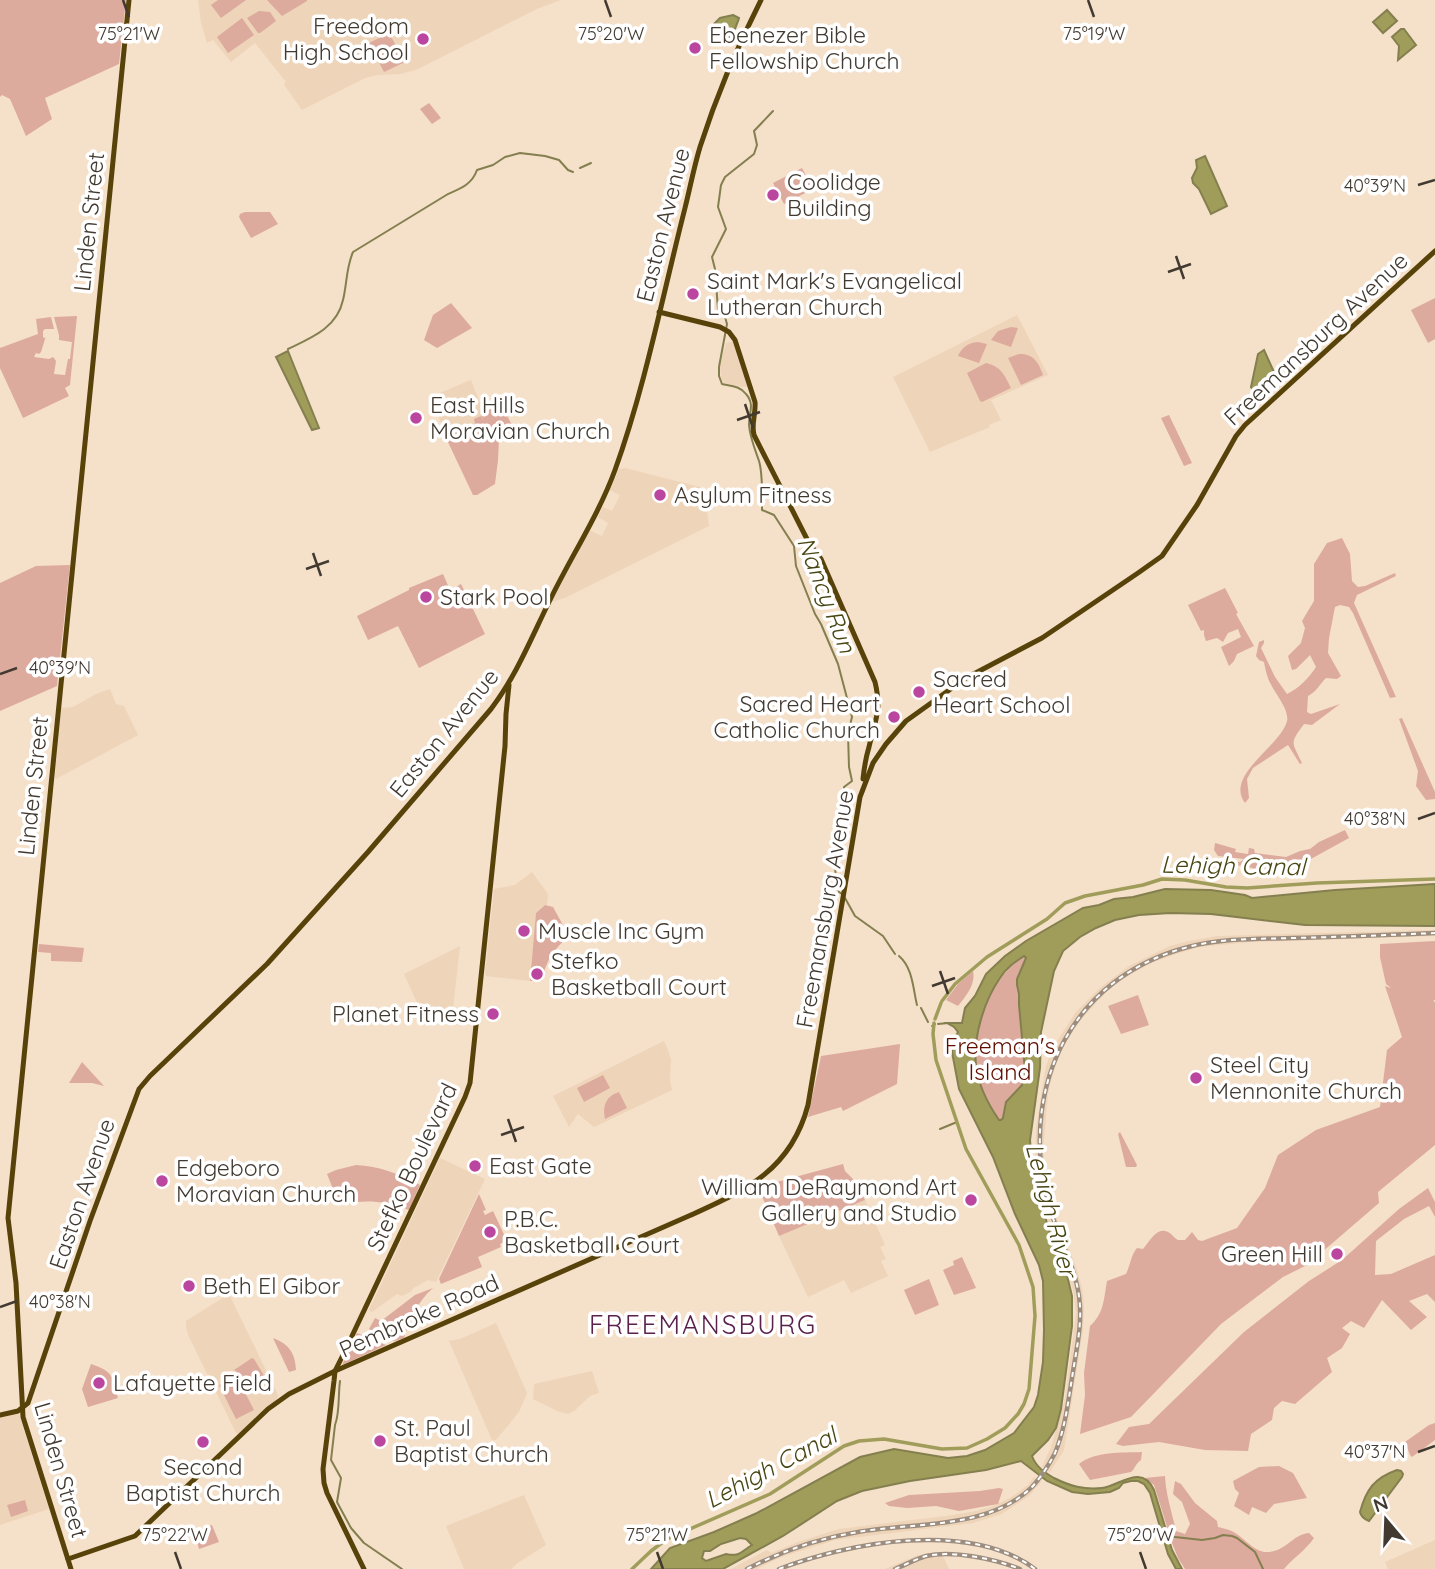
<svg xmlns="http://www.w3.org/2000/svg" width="1435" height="1569" font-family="Quicksand,sans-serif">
<rect width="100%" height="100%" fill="#f5e0ca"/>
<g fill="#eed4b8">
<path d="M198 0H561L537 9 418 69 401 74 378 75 365 78 302 110 285 86 284 84 286 82 255 43 231 62 213 40 207 43 201 23Z"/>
<path d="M1017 315 1048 375 991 400 1001 420 989 425 990 427 930 452 893 377Z"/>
<path d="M734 341 748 387H743L724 383 721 378 720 365 724 350 726 343Z"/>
<path d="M471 380 480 403 484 420 447 436 430 397Z"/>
<path d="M625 468 704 488 709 526 565 598 552 602 589 530 602 536 608 523 598 517 603 507 612 511 620 495 610 490 619 469Z"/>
<path d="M110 689 116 704 124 706 138 735 56 779 55 776 61 708 73 707 96 694Z"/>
<path d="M532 872 548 894 547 905 543 906 536 913 530 981 486 976 485 974 494 889 515 885Z"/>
<path d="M1435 930V936L1251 942 1199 947 1176 954 1153 962 1124 978 1107 991 1076 1025 1063 1047 1054 1069 1048 1094 1043 1151 1048 1190 1053 1209 1076 1267 1082 1287 1084 1305 1083 1330 1064 1450 1050 1472 1042 1467 1051 1447 1065 1399 1076 1313 1073 1290 1067 1270 1042 1207 1035 1166 1036 1128 1046 1066 1053 1048 1075 1013 1101 987 1129 966 1170 946 1189 941 1217 936Z"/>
<path d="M460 946 452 1019 423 1016 404 974Z"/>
<path d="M664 1041 668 1050 671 1060 670 1080 672 1090 594 1127 578 1114 569 1127 553 1096Z"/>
<path d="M440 1158 485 1179 436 1282 428 1280 412 1289V1291L402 1296 397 1294 372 1312 369 1310Z"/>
<path d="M865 1200 885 1245 880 1247 886 1259 881 1261 888 1276 851 1293 844 1280 808 1297 779 1236Z"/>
<path d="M229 1294 278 1395 277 1399 240 1434 236 1433 188 1335 186 1327V1321Z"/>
<path d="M496 1323 527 1393 519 1412 496 1440H492L449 1341 460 1339Z"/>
<path d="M592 1371 599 1393 590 1396 574 1411 568 1414 557 1411 533 1399 534 1384Z"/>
<path d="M18 1411 49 1509 0 1525V1416Z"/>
<path d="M1034 1477 1041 1482 1029 1496 1002 1514 973 1523 835 1540 781 1557 757 1569H731L767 1550 771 1553 798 1542 839 1529 953 1515 976 1511 993 1506 1010 1498 1028 1485Z"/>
<path d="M524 1495 546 1545 519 1562 511 1569H464L446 1526Z"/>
<path d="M1435 1540V1569H1388L1385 1562Z"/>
<path d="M918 1555H924L927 1558 943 1556 949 1569H885Z"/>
</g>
<g fill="#ddaa9e">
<path d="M0 0H126L119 64 45 98 52 119 26 136 10 99 2 95 0 97Z"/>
<path d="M218 0H246L221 18 211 5Z"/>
<path d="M267 0H307V1L282 16Z"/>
<path d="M259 11 270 12 276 21 260 33H258L247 18Z"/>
<path d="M242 18 254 35 228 53 217 37Z"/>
<path d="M389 33 405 62 384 72 369 43Z"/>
<path d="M429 103 441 118 432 124 420 109Z"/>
<path d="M802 168 813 189 784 204 773 183Z"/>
<path d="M245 212H270L278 224 251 238 239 217 240 214Z"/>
<path d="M1435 298V339L1428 343 1411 310Z"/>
<path d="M451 303 472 328 437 348 424 340 433 315Z"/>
<path d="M77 316 70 385 65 388 69 396 23 418 0 368V348L38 334 36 319 51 317 54 329H45L43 331V337L46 339H45L41 352 39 354 36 353 34 357 49 359 53 357 56 361 54 374 65 375 68 359H70L72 342 59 340V335L54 317Z"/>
<path d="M1011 327 1018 328 1011 347 991 340 998 331Z"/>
<path d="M978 342 987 344 979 363 958 356C962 347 968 343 978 342Z"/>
<path d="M1019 354C1034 354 1038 362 1043 375L1021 385 1008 358Z"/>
<path d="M986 363C1001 366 1005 376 1011 388L982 402 980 401 967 373Z"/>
<path d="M501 404 513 427 499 439 498 460 495 484 477 495H473L447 440 453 434 475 424 474 419 481 416 484 421 481 414Z"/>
<path d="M1169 415 1192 463 1184 466 1161 418Z"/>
<path d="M1342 538 1350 554 1352 581 1358 587 1365 586 1395 573 1396 576 1357 595 1354 603 1396 697 1390 698 1353 613 1349 607 1340 605 1335 607 1329 638 1328 653 1341 676 1337 679 1326 678C1319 685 1316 692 1308 696L1307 712 1311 714 1340 704 1312 725 1304 724C1289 744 1292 742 1302 763L1300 764 1288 745 1253 768 1247 779 1249 798 1245 803C1224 775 1281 746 1287 721 1290 709 1272 690 1268 678 1266 673 1265 667 1264 662L1259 660 1256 656 1259 642 1264 640V643L1261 648 1275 677 1287 694C1298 689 1309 678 1316 667L1310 655 1296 669 1292 670 1288 656 1301 643 1305 628 1302 621 1314 601V564L1327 543Z"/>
<path d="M70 565 57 686 0 711V583L36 566Z"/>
<path d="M443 574 450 590 461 584 485 634 419 668 398 626 368 640 357 616 409 590V588Z"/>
<path d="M1225 588 1238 613 1236 614 1254 646 1237 654 1234 661 1229 666 1221 647 1241 637 1238 629 1228 633 1223 642 1217 638 1206 641 1204 635V630L1201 631 1188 605Z"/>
<path d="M1402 718 1435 792V799L1426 800 1416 786 1418 771 1399 719Z"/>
<path d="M1345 830 1349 838 1309 860 1293 865 1286 864 1259 870 1242 865 1230 868 1225 861 1240 862 1244 859 1218 856 1214 850 1215 843 1236 849 1235 852 1248 854 1249 848 1254 849 1255 853 1286 857 1300 851 1310 849 1319 842Z"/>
<path d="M545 905 553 907 569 936C554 949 545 962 542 981H530L536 913Z"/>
<path d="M1435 941V1000L1433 1001 1435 1002V1145L1378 1192 1379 1203 1307 1265 1283 1277 1221 1324 1131 1417 1080 1434 1085 1395 1084 1373 1090 1326C1104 1314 1104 1298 1107 1281L1126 1274C1130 1266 1131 1255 1137 1248L1143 1249C1149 1242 1157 1226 1168 1232 1172 1234 1174 1238 1178 1240H1185L1192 1232 1198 1240 1202 1241 1237 1228 1265 1188 1278 1155 1316 1130 1380 1107 1387 1050 1402 1037 1385 986 1391 988 1386 984 1380 957V944Z"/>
<path d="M39 944 84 948 82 962 51 961V953L38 952Z"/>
<path d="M1024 956 1026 957 1017 985 1019 994V1005L1025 1070 1022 1085 1006 1102 1003 1118 1002 1120H999C988 1103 978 1084 976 1065 971 1026 991 978 1024 956Z"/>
<path d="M973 971C976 984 966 996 958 1006L946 1000 958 984Z"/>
<path d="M1138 995 1149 1025 1121 1034 1108 1006Z"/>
<path d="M900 1044 897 1084 843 1111 841 1107 808 1117 821 1056Z"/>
<path d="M82 1062 104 1086 92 1083H69Z"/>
<path d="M603 1075 610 1088 584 1102 577 1088Z"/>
<path d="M619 1092 627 1108 605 1119C602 1106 606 1096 619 1092Z"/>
<path d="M1120 1132 1137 1165 1136 1167H1126L1118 1134Z"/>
<path d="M843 1164 845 1171 856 1182 865 1200 779 1236 758 1187Z"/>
<path d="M356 1165C379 1166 399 1174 420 1185L409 1210C381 1200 368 1200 339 1204L327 1174 336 1170Z"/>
<path d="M1428 1188 1435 1202V1217L1429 1206 1404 1219 1376 1241 1375 1275 1391 1274 1435 1255V1302L1427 1294 1409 1301 1427 1317 1411 1330 1382 1300 1364 1328 1351 1321 1342 1328 1350 1334 1342 1348 1327 1358 1332 1372 1295 1404 1282 1401 1274 1408 1272 1420 1251 1434 1248 1451 1205 1450 1159 1442 1123 1446 1116 1444 1129 1427 1149 1424 1244 1332 1309 1281 1342 1260 1399 1209Z"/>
<path d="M479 1194 486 1210 483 1211 485 1215 493 1211 507 1241 500 1244 501 1247 478 1257 482 1267 441 1284 439 1279Z"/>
<path d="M962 1257 976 1288 954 1295 943 1270 954 1265 953 1261Z"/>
<path d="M929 1279 939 1305 915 1315 904 1290Z"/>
<path d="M433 1288C417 1302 411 1318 404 1338L395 1341 369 1329 375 1318 381 1321 415 1295Z"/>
<path d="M357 1333 386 1345 342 1365Z"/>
<path d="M273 1338C289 1344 295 1353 296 1370L289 1372Z"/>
<path d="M252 1358 254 1359 265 1377 254 1381 246 1378 234 1370Z"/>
<path d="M91 1364C114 1372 112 1376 118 1398L88 1407 82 1389Z"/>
<path d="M237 1377 254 1410 236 1419 219 1385Z"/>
<path d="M1435 1423V1440L1412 1457 1410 1455 1405 1442 1429 1425Z"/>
<path d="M1142 1452 1141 1460C1135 1464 1135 1469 1131 1472L1090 1480 1079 1464C1095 1451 1122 1453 1142 1452Z"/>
<path d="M1279 1466 1293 1473 1307 1498 1274 1504 1266 1513 1252 1507 1249 1515 1234 1506 1239 1493 1235 1489 1233 1481 1259 1467Z"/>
<path d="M1165 1476C1166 1496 1172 1512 1176 1531L1185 1534 1190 1524 1182 1502 1173 1494 1175 1481 1181 1484 1195 1503 1217 1521 1218 1527C1222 1528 1226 1529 1229 1530 1246 1536 1254 1557 1274 1551 1287 1548 1295 1534 1309 1533L1314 1538C1306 1550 1293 1558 1284 1569H1185L1178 1558 1172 1543 1154 1485 1145 1478Z"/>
<path d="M999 1488 1003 1489 998 1504 959 1511 936 1506 907 1508 889 1506 885 1503 909 1495 980 1491Z"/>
<path d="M25 1500 28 1511 11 1517 7 1505Z"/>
<path d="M212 1525 219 1542 199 1549 194 1531Z"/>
</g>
<g fill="#a09d5b" stroke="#847f4e" stroke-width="2" fill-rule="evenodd">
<path d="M1387 10 1397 21 1383 33 1373 22Z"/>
<path d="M733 15 739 18C738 22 730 41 728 45H724L714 24 720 18Z"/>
<path d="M1401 29H1404L1416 45 1398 60 1399 46 1392 37Z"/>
<path d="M1205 156 1227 206 1211 214 1199 189 1193 183 1192 178 1197 168 1196 160Z"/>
<path d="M1264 350 1278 381 1262 397 1258 398 1251 387 1258 354Z"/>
<path d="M288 351 319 428 312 430 276 357Z"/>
<path d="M1435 884V926L1305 925 1211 914 1170 913 1139 915 1115 920 1096 928 1080 937 1063 951 1054 971 1041 1032 1040 1068 1030 1140 1032 1163 1040 1200 1050 1233 1066 1271 1072 1296V1326L1061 1409 1056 1428 1048 1440 1032 1456C1036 1467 1044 1472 1054 1478 1070 1486 1084 1490 1102 1488 1119 1486 1142 1463 1154 1490L1172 1550 1182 1569H1176L1168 1554 1150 1493 1144 1484 1138 1481H1131L1123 1483 1119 1488 1110 1492 1088 1494 1072 1492 1047 1481 1021 1461 986 1470 910 1481 862 1491 837 1501 783 1536 723 1569H651L670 1548 714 1532 757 1513 860 1457 894 1449 948 1458 967 1456 985 1450 1014 1433 1034 1407 1038 1395 1043 1362 1044 1330 1043 1281 1039 1265 1015 1214 993 1157 959 1089 952 1052 954 1039 958 1032 954 1027 947 1023H962L965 1008 975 996 986 974 1005 956 1026 941 1083 908 1099 905 1114 899 1133 897 1165 889 1211 890 1245 895 1252 898 1335 890ZM1024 956 1026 958 1017 979V985L1019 994V1005L1025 1070 1022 1085 1006 1102 1003 1118 1001 1120H999C988 1104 978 1084 976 1065 973 1037 984 1001 1000 978 1006 968 1015 962 1024 956ZM740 1538 746 1539 752 1545C741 1552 739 1557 726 1554L706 1561 702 1558 704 1551H710L721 1544Z"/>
<path d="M1397 1470 1401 1471 1403 1474 1402 1477 1369 1521C1364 1519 1361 1517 1360 1512 1366 1490 1374 1478 1397 1470Z"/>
</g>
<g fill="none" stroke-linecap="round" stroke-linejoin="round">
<g stroke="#847f4e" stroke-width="2">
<path d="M773 111 754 131 757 145 754 154 725 177 721 185 718 207 726 229 712 257 715 269 718 310 725 317 727 324 719 367V376L722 384C731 386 740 386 746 394 755 404 749 413 749 425 750 438 755 449 759 461 763 474 762 497 762 510L774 515 794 546 796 566 815 614 821 624 838 664 852 717 848 733 849 767 852 781 844 787 841 841 835 865 836 881 839 892 842 894"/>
<path d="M580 168 591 163"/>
<path d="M288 349C311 338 337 328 343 300 347 284 346 268 353 252L448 194C462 188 472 184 477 170L493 165 505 157 520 153 545 156 559 160 568 170 573 172"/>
<path d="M845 898 855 916 883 936 895 954"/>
<path d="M899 956C913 968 913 989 917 1005"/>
<path d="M921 1008 928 1022"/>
<path d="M938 1024 948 1023"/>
<path d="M932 1026 935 1024"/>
<path d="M940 1129 957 1122"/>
<path d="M340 1381C338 1395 340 1412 335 1425L331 1460 341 1478 337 1502 351 1528 364 1543 402 1569"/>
<path d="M1166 1536 1202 1540 1215 1538 1223 1535 1232 1536 1237 1538 1255 1552 1263 1569"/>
</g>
<g stroke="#a09d5b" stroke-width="3.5">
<path d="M942 1001 955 984 987 957 1047 919 1065 903 1085 896 1143 885 1162 879 1185 880 1226 887 1247 888 1317 883 1435 879"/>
<path d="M935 1019 941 1003"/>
<path d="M632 1569 651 1551 667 1539 770 1494 844 1446 859 1441 884 1439 942 1449 967 1448 987 1439 1005 1428 1018 1414 1024 1404 1029 1389 1030 1377 1035 1316 1033 1287 1019 1245 966 1149 936 1060 933 1034 934 1023"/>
</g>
<g stroke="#57430a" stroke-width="5">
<path d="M659 312 720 327 729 332 735 340 755 402C756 414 751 424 754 435L809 543 821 559 875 682C882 711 875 720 869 747 866 757 864 769 863 779"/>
<path d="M0 1415 18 1411 28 1403 90 1221 139 1089 150 1076 267 964 368 852 491 709C517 675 532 636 551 598 572 555 599 514 615 470 645 387 663 294 685 208 690 188 694 167 700 147 717 94 736 49 761 0"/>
<path d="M68 1559 135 1536 268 1409 289 1394 335 1371 691 1215C746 1190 791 1170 808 1105L860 797 873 763 886 744 906 721 966 678 1042 638 1138 573 1162 556 1197 505 1236 436 1245 425 1435 251"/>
<path d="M71 1569 23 1417 16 1283 8 1218 129 0"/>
<path d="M364 1569 327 1493 324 1483 323 1469 334 1381 335 1371 343 1355 465 1097 470 1083 505 746 506 714 509 685"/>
</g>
<g stroke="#9c8d7e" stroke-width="4.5">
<g id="rail">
<path d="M747 1569C782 1551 820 1538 858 1532 915 1522 988 1530 1032 1487 1041 1477 1049 1465 1055 1453 1065 1429 1068 1403 1072 1378 1076 1351 1083 1323 1079 1296 1074 1261 1054 1230 1046 1195 1021 1083 1073 977 1188 947 1222 938 1258 939 1293 938 1341 937 1388 935 1435 933"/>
<path d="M779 1569C850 1542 970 1520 1035 1569"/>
<path d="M895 1569C905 1565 916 1559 926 1556 953 1550 995 1559 1020 1569"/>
</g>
</g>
<use href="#rail" stroke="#fff" stroke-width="2" stroke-dasharray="5" stroke-linecap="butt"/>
</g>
<path fill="none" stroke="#423a31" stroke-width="2.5" d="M123 0 129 17M605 0 611 17M1088 0 1094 17M1418 185 1435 180M1176 256 1184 279M1168 272 1191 264M745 404 753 428M737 420 760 412M313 553 321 576M306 569 329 561M0 674 17 668M1418 819 1435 813M940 971 948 994M932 986 955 978M508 1119 516 1142M501 1135 524 1127M0 1307 17 1301M1418 1452 1435 1446M175 1552 181 1569M657 1552 663 1569M1140 1552 1146 1569"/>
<g fill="#ba469f" stroke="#fff" stroke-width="2.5">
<circle cx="423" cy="39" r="7"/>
<circle cx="695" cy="48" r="7"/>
<circle cx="773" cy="195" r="7"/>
<circle cx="693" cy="294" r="7"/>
<circle cx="416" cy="418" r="7"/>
<circle cx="660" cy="495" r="7"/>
<circle cx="426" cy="597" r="7"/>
<circle cx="919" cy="692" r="7"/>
<circle cx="894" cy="717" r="7"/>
<circle cx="524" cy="931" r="7"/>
<circle cx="537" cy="974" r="7"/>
<circle cx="493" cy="1014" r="7"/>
<circle cx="1196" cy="1078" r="7"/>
<circle cx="475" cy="1166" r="7"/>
<circle cx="162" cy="1181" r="7"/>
<circle cx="971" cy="1200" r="7"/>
<circle cx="490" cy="1232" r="7"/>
<circle cx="1337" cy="1254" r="7"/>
<circle cx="189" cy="1286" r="7"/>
<circle cx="99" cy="1383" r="7"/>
<circle cx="380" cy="1441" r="7"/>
<circle cx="203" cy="1442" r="7"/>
</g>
<g text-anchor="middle" stroke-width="7" stroke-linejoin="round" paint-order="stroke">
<g font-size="23" fill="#423a31" stroke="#fff" text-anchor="start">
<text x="409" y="34" text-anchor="end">Freedom<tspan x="409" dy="26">High School</tspan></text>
<text x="709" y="43">Ebenezer Bible<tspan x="709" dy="26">Fellowship Church</tspan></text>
<text x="787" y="190">Coolidge<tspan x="787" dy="26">Building</tspan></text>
<text x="707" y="289">Saint Mark's Evangelical<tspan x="707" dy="26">Lutheran Church</tspan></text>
<text x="430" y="413">East Hills<tspan x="430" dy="26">Moravian Church</tspan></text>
<text x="674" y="503">Asylum Fitness</text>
<text x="440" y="605">Stark Pool</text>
<text x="933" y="687">Sacred<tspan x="933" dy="26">Heart School</tspan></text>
<text x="880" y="712" text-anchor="end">Sacred Heart<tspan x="880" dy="26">Catholic Church</tspan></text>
<text x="538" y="939">Muscle Inc Gym</text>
<text x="551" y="969">Stefko<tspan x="551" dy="26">Basketball Court</tspan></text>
<text x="479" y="1022" text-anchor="end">Planet Fitness</text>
<text x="1210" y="1073">Steel City<tspan x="1210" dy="26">Mennonite Church</tspan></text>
<text x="489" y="1174">East Gate</text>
<text x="176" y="1176">Edgeboro<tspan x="176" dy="26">Moravian Church</tspan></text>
<text x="957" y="1195" text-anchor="end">William DeRaymond Art<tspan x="957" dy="26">Gallery and Studio</tspan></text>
<text x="504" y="1227">P.B.C.<tspan x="504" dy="26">Basketball Court</tspan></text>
<text x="1323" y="1262" text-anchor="end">Green Hill</text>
<text x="203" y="1294">Beth El Gibor</text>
<text x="113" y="1391">Lafayette Field</text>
<text x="394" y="1436">St. Paul<tspan x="394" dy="26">Baptist Church</tspan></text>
<text x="203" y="1475" text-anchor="middle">Second<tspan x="203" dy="26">Baptist Church</tspan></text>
</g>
<g font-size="23" fill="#423a31" stroke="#fff">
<text transform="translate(89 222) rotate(-84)" y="8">Linden Street</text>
<text transform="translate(663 225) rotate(-76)" y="8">Easton Avenue</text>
<text transform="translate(1316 339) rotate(-43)" y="8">Freemansburg Avenue</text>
<text transform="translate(444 733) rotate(-51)" y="8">Easton Avenue</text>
<text transform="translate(33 786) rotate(-84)" y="8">Linden Street</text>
<text transform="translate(825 909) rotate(-80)" y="8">Freemansburg Avenue</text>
<text transform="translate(412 1167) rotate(-65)" y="8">Stefko Boulevard</text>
<text transform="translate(82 1194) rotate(-71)" y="8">Easton Avenue</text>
<text transform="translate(419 1316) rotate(-24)" y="8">Pembroke Road</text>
<text transform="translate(61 1470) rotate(74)" y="8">Linden Street</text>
</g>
<g font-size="23" fill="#610e00" stroke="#fff">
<text x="1000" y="1054">Freeman's<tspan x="1000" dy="26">Island</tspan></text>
</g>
<g font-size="24" font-style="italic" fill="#494613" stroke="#fff">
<text transform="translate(826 595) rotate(69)" y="8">Nancy Run</text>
<text transform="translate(1233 866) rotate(1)" y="8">Lehigh Canal</text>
<text transform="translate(1051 1210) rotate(75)" y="8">Lehigh River</text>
<text transform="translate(771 1468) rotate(-28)" y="8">Lehigh Canal</text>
</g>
<g font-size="26" letter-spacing="2" fill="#59214c" stroke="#fff">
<text x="703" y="1334">FREEMANSBURG</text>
</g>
</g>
<g font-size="18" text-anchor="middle" fill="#423a31" stroke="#fff" stroke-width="7" stroke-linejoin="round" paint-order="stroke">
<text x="129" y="40">75°21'W</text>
<text x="611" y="40">75°20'W</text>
<text x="1094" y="40">75°19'W</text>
<text x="1375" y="192">40°39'N</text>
<text x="60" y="674">40°39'N</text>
<text x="1375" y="825">40°38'N</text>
<text x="60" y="1308">40°38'N</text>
<text x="1375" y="1458">40°37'N</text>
<text x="175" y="1541">75°22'W</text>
<text x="657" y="1541">75°21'W</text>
<text x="1140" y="1541">75°20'W</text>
</g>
<g transform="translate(1386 1520) rotate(341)" stroke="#ffffff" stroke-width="5" paint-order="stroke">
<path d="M0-5L12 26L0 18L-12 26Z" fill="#423a31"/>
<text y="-10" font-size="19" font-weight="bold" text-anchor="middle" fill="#423a31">N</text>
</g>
</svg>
